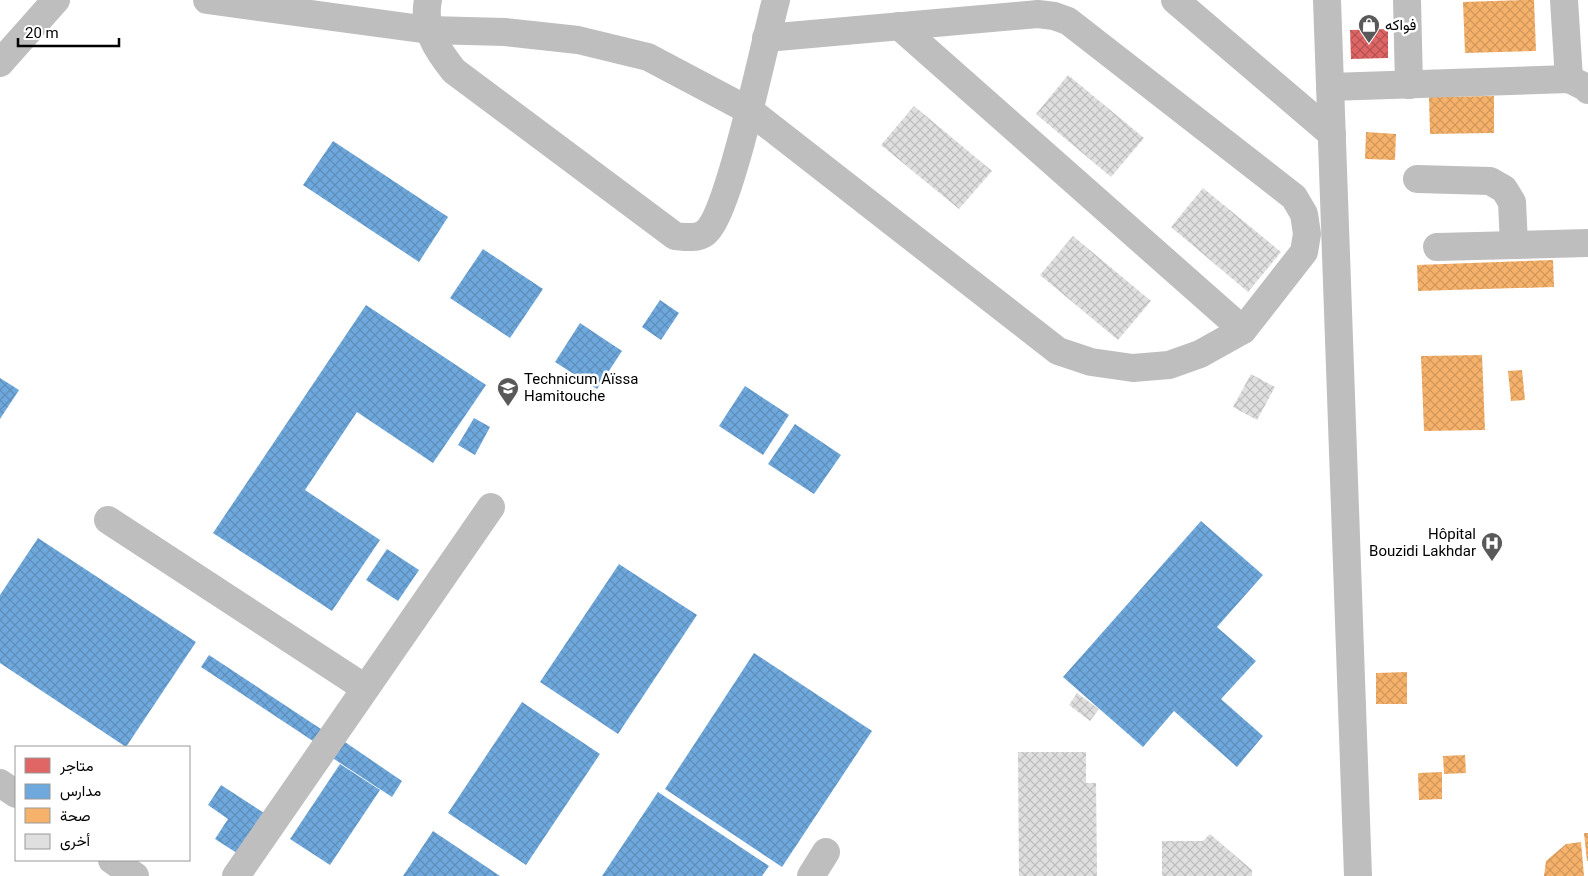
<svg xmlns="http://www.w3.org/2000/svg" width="1588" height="876" font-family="Roboto,Vazirmatn,sans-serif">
<defs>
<pattern id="shops-cross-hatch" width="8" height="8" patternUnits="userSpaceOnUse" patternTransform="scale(1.25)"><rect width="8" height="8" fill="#e06666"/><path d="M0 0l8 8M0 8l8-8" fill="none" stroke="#b35252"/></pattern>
<pattern id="schools-cross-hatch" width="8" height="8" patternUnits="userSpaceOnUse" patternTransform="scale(1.25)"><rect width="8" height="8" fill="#6fa8dc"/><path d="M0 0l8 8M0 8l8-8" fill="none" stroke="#5e8fbb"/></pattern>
<pattern id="health-cross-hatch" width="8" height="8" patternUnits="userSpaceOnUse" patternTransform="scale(1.25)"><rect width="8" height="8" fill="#f6b26b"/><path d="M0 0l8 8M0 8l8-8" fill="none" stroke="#d1975b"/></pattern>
<pattern id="building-cross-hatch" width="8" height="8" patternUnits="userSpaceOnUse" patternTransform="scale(1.25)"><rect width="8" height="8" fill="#dfdfdf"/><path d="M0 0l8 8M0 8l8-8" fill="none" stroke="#bebebe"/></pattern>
</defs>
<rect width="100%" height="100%" fill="#fff"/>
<path fill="url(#shops-cross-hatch)" d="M1388 29V58L1351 59 1350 30Z"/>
<g fill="url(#schools-cross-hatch)">
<path d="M333 141 448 217 419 262 303 185Z"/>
<path d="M483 249 543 289 510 338 450 298Z"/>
<path d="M660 300 679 313 661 340 642 327Z"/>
<path d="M366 305 486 385 433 463 357 412 305 490 380 540 332 611 213 533Z"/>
<path d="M580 323 622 351 597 389 555 362Z"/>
<path d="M0 378 19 390 0 419Z"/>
<path d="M745 386 789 415 763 455 719 426Z"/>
<path d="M474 418 490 427 475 455 458 445Z"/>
<path d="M795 424 841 455 814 494 768 464Z"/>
<path d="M1201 521 1263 575 1217 627 1256 661 1221 699 1263 736 1237 767 1174 711 1143 747 1063 677Z"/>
<path d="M38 538 196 642 126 747 0 663V595Z"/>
<path d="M387 549 419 570 398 601 366 580Z"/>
<path d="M619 564 697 615 618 734 540 682Z"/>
<path d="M754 653 872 731 782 867 665 789Z"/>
<path d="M209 655 324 731 316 743 201 667Z"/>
<path d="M522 702 600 754 526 865 448 813Z"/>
<path d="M342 740 402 781 392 797 331 757Z"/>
<path d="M340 764 380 790 330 865 290 839Z"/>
<path d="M221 785 267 815 240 855 215 839 228 819 208 805Z"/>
<path d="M658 792 769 866 762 876H602Z"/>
<path d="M433 831 500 876H403Z"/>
</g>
<g fill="url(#health-cross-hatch)">
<path d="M1523 0H1534L1536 51 1465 53 1463 2Z"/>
<path d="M1494 96V133L1430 134 1429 97Z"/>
<path d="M1366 132 1396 134 1395 160 1365 159Z"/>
<path d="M1553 260 1554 287 1418 291 1417 265Z"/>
<path d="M1482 355 1485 430 1424 431 1421 356Z"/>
<path d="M1522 370 1525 400 1511 401 1508 371Z"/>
<path d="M1407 672V704H1376V673Z"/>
<path d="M1465 755 1466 773 1444 774 1443 756Z"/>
<path d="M1442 772V799L1419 800 1418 773Z"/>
<path d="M1584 833H1588V861H1587Z"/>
<path d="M1581 842 1584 876H1544L1546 861 1566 844Z"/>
</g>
<g fill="url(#building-cross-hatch)">
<path d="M1068 75 1144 138 1111 177 1036 114Z"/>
<path d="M914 106 992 171 959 209 881 145Z"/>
<path d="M1203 188 1281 252 1248 292 1171 227Z"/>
<path d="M1073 236 1151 301 1118 340 1040 275Z"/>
<path d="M1251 374 1275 387 1257 420 1233 407Z"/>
<path d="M1077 693 1099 709 1090 721 1069 705Z"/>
<path d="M1018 752H1086V783H1096L1097 876H1019Z"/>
<path d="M1210 834 1252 870V876H1162V841H1203Z"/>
</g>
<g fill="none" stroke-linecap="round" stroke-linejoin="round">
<g stroke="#bebebe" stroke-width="28">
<path d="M207 0 429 30 505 32 578 40 648 57 750 111 1058 351 1091 362 1133 368 1169 365 1200 354 1243 330 1304 252 1307 234 1304 214 1294 197 1068 21 1054 16 1038 14 766 38"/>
<path d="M428 0C422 28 438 51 454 71L675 236C685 237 697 239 705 233 730 214 765 40 776 0"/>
<path d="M1175 0 1332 134"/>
<path d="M1327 0 1358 876"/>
<path d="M1407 0 1409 85"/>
<path d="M1564 0 1569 79"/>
<path d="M899 26 1243 330"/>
<path d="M0 63 56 0"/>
<path d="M1330 87 1569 79 1585 87 1588 90"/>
<path d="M1417 179 1490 181 1504 189 1512 202 1514 245"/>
<path d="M1437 247 1588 243"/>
<path d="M108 520 365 688"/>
<path d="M0 783 16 794"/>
<path d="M112 860 135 876"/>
<path d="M236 876 491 507"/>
<path d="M811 876 826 852"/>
</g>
</g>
<defs>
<g id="shop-pin" transform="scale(1.125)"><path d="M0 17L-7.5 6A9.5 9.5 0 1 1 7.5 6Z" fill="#595959" stroke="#fff"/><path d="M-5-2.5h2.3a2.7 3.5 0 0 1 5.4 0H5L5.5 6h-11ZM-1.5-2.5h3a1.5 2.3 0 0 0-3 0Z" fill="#fff"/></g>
<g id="school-pin" transform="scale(1.125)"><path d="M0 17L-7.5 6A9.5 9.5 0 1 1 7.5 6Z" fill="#595959" stroke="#fff"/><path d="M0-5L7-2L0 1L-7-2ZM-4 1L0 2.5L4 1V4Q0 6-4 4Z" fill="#fff"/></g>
<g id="hospital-pin" transform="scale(1.125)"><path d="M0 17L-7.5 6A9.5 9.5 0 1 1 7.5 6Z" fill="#595959" stroke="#fff"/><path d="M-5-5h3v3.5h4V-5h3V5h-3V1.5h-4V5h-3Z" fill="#fff"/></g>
</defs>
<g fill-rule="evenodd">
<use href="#shop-pin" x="1369" y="25"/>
<use href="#school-pin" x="508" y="388"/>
<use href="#hospital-pin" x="1492" y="543"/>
</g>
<g text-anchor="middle" stroke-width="5" stroke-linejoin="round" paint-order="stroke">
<g font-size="15" fill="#000" stroke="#fff" text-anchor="start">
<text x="1385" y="30">فواكه</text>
<text x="524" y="384">Technicum Aïssa<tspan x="524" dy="17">Hamitouche</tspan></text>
<text x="1476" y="539" text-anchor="end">Hôpital<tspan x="1476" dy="17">Bouzidi Lakhdar</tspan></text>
</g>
</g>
<rect x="15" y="746" width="175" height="115" fill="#ffffff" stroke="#999999"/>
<rect x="25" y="758" width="25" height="15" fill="#e06666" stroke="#999999"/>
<text x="60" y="771" font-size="15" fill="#000000">متاجر</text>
<rect x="25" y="784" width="25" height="15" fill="#6fa8dc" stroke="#999999"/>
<text x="60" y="796" font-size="15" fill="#000000">مدارس</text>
<rect x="25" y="808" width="25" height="15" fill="#f6b26b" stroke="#999999"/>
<text x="60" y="821" font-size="15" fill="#000000">صحة</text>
<rect x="25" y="834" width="25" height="15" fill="#dfdfdf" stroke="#999999"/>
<text x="60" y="846" font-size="15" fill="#000000">أخرى</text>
<path d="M18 38v8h101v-8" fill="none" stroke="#000000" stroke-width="2.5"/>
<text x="25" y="38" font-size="15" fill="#000000" stroke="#ffffff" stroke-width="4" paint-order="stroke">20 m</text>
</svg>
